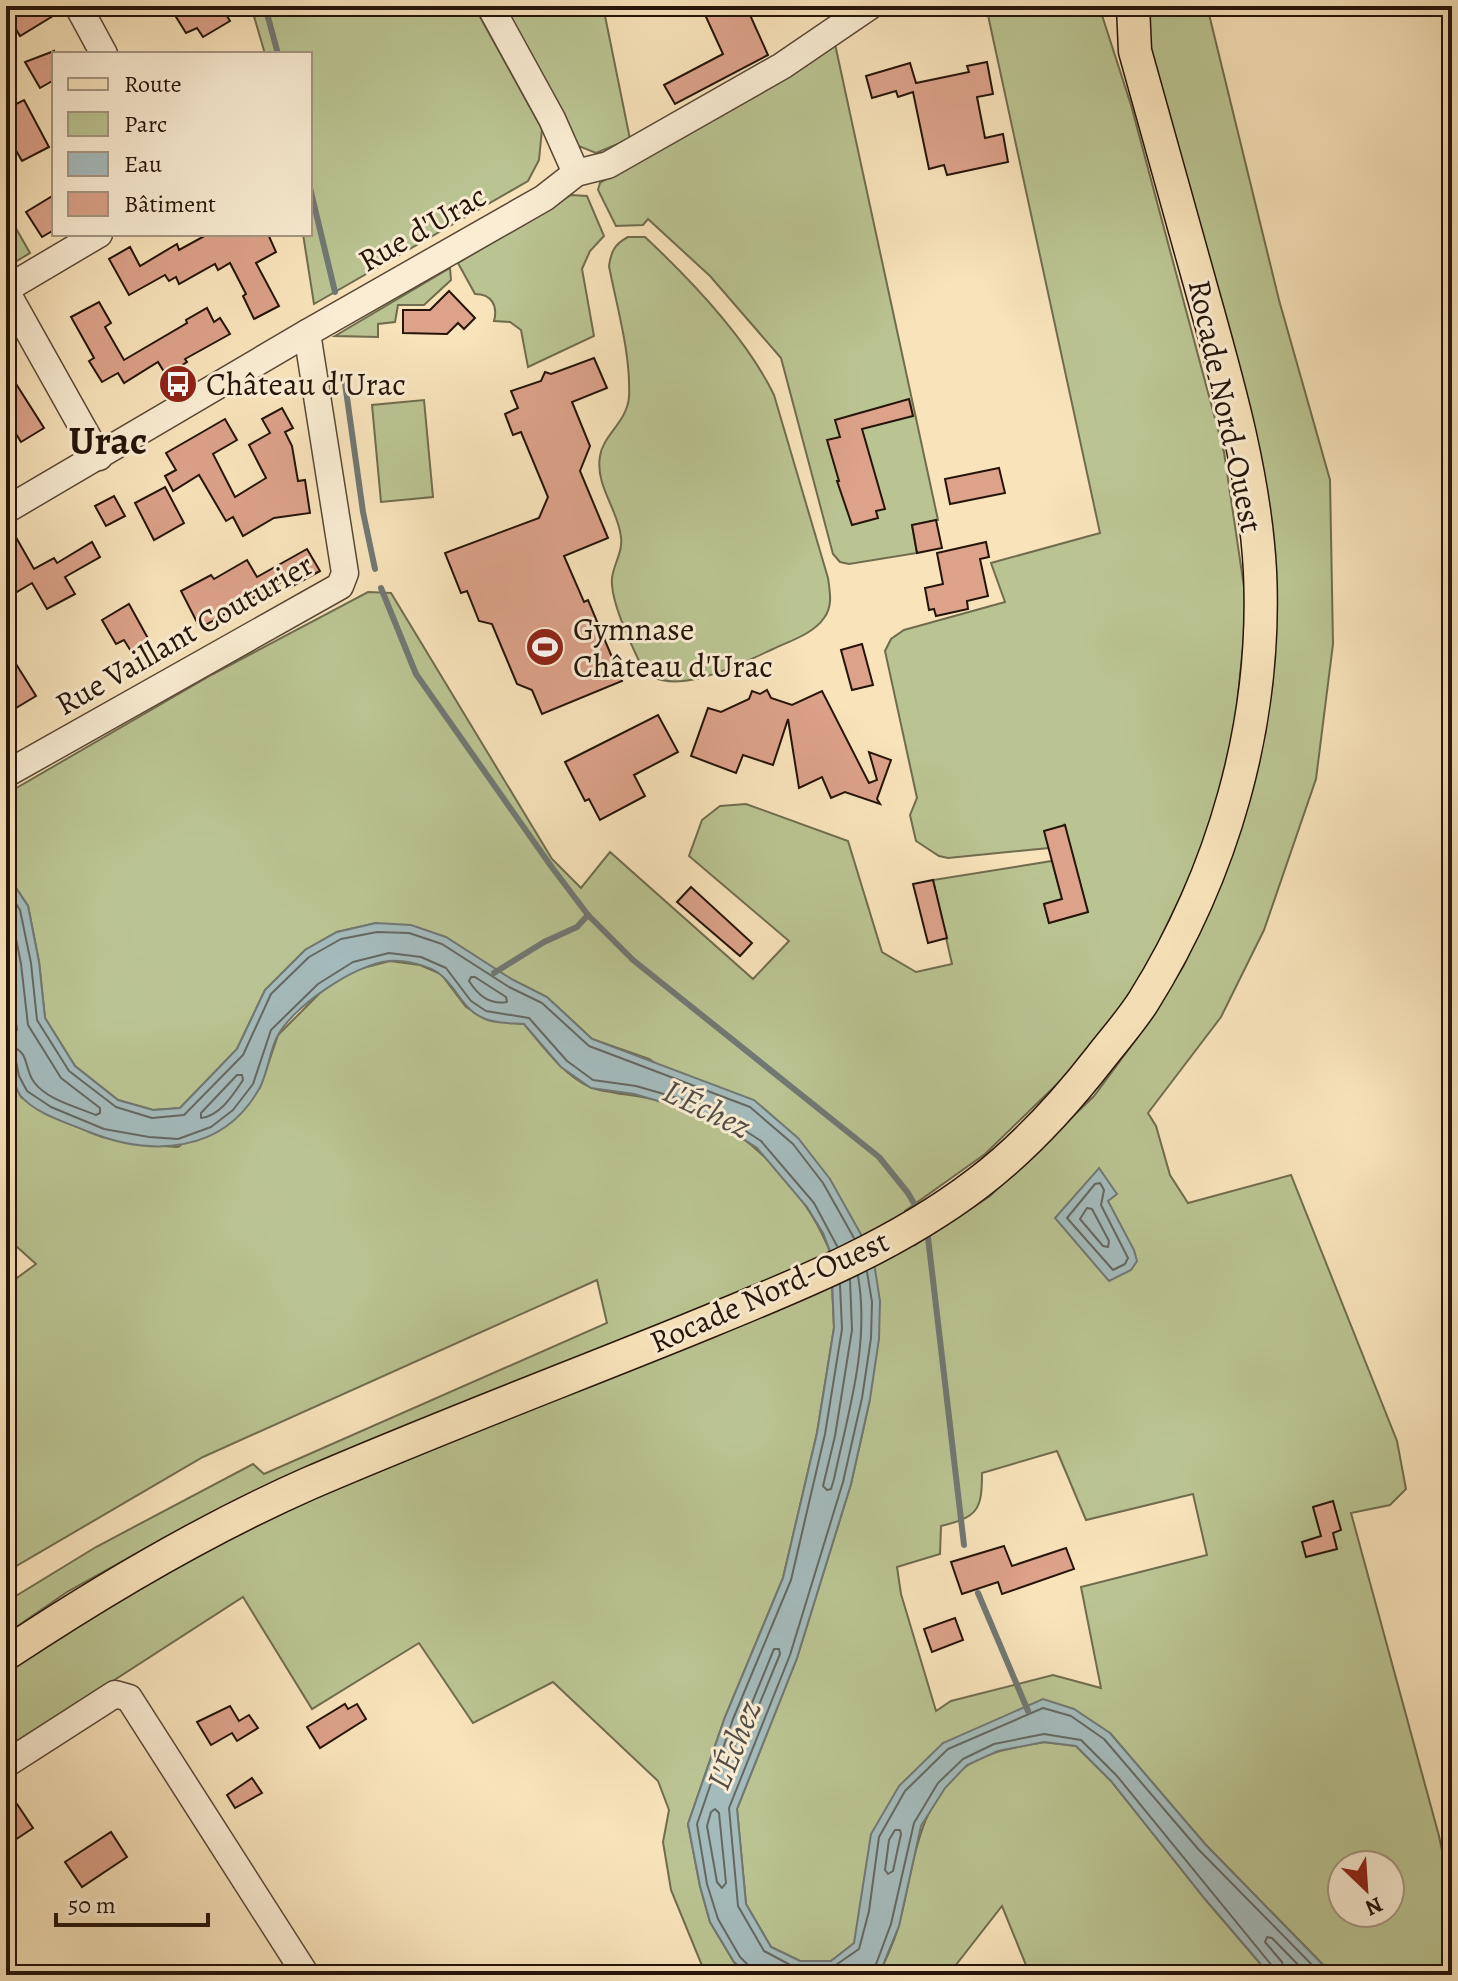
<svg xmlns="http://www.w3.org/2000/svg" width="1458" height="1981" font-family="Alegreya,serif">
<rect width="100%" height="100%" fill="#f8e3bb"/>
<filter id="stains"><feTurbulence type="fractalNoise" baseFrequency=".0025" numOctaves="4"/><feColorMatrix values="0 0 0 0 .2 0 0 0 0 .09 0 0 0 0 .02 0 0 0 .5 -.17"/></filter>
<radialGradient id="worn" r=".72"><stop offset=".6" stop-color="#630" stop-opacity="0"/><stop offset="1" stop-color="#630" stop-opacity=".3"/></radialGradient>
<g fill="#bac492" stroke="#706c4e" stroke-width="2" fill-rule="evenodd">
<path d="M251 6H474L542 129 539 160 528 181 314 304 303 234H310V54H265Z"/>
<path d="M503 6H603L630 139 596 153 576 145Z"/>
<path d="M986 6H1099L1131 105 1224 452 1247 607 1233 744 1202 851 1145 971 1087 1055 985 1154 905 1211 915 1245 990 1196 1094 1096 1137 1038 1183 967 1213 903 1259 763 1272 673 1149 53 1144 6H1207L1279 300 1330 480 1333 644 1316 779 1264 930 1221 1017 1148 1113 1156 1126 1170 1175 1188 1203 1291 1175 1397 1441 1406 1489 1390 1505 1351 1513 1439 1836 1452 1899V1975H1333L1205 1844 1110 1733 943 1743 862 1910 855 1943 831 1961H800L771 1947 746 1904 737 1809 797 1658 851 1484 870 1399 830 1179 649 1059 592 1039 547 997 513 980 376 923 337 932 305 950 265 990 237 1049 180 1108 153 1110 118 1100 75 1066 45 1018 39 962 28 906 6 873V794L213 674 368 592 391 593 552 859 581 888 610 852 753 979 789 941 689 856 702 820 720 806 746 804 848 841 882 952 916 972 952 964 933 880 1052 861 1062 899 1044 904 1049 923 1088 912 1064 825 1049 848 948 858 939 856 916 841 910 815 917 798 885 651 891 639 904 630 1005 602 991 563 1100 533ZM1057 1451 1086 1520 1193 1494 1207 1555 1081 1587 1101 1688 1053 1675 951 1701 936 1711 901 1594 897 1567 940 1554 941 1526C978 1517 982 1510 982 1473ZM1342 1865H1390V1913H1342Z"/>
<path d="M835 44 938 520 912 525 917 553 849 564 840 562 833 554 781 358 710 276 648 219 643 225 616 226 598 190 600 183Z"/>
<path d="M571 195 587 196 604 236 590 251 582 269 594 336 528 367 521 330 510 322 494 321C498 306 492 294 475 294L458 263Z"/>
<path d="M6 211 30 253 7 267 6 266Z"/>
<path d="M628 237H645C692 281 746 337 774 395L828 578C830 592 833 606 824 618 813 634 790 641 773 649 745 662 661 706 640 663 630 642 610 600 612 578 614 563 623 552 621 537 618 509 595 486 600 456 603 435 627 422 629 397 631 354 617 308 609 266 611 251 615 244 628 237Z"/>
<path d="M450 268 451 280 424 305H398L395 322 378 324V337L335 336Z"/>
<path d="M424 400 433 497 381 502 372 405Z"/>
<path d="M390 961 420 965 441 974 466 1007 489 1020 524 1024C543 1046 563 1075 590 1087 604 1093 638 1095 656 1100 672 1105 693 1108 708 1116 762 1144 809 1198 831 1254L166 1537 67 1592 6 1634V1602L96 1547 253 1464 264 1474 607 1323 597 1280 203 1457 6 1572V1286L36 1264 6 1237V1033L12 1078 21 1097 47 1114 102 1137 148 1145 178 1147 260 1088 278 1035 322 991 355 970Z"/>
<path d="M832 1285 834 1328 817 1433 783 1578 725 1717 688 1824 700 1886 710 1922 734 1962 748 1975H707L705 1973 671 1890 663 1842 669 1810 658 1781 553 1682 473 1723 419 1643 312 1709 243 1597 6 1750V1669L172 1567 313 1499Z"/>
<path d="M1044 1742 1076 1746 1111 1781 1205 1899 1270 1975H1030L1002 1906 948 1975H879C886 1958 895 1941 899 1924 914 1869 916 1800 968 1765 991 1750 1018 1747 1044 1742Z"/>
</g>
<g fill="#a4bbbc" stroke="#717874" stroke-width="2">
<path d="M6 873 28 906 39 962 45 1018 75 1066 118 1100 153 1110 180 1108 237 1049 265 990 305 950 337 932 376 923 411 925 446 937 513 980 547 997 592 1039 754 1100 798 1138 830 1179 863 1238 875 1269 880 1301 879 1339 870 1399 851 1484 797 1658 737 1809 746 1904 771 1947 800 1961H831L854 1943 871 1834 899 1786 943 1743 1043 1699 1074 1709 1110 1733 1205 1844 1333 1975H1270L1205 1899 1111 1781 1076 1746 1044 1742 998 1751 967 1765 945 1788 921 1826 899 1926 879 1975H748L734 1962 710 1922 700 1886 688 1824 725 1717 783 1578 817 1433 834 1328 831 1254 823 1233 807 1207 757 1148 707 1115 634 1094 591 1088 561 1067 524 1024C512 1023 494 1024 483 1018 462 1009 457 988 441 975 430 965 404 960 389 961 355 964 292 1007 277 1037 269 1053 268 1073 259 1089 223 1153 152 1157 89 1132 68 1123 35 1114 20 1095 0 1065 6 917 6 873Z"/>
<path d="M1099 1168 1117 1194 1108 1201 1134 1250 1137 1261 1131 1270 1109 1281 1055 1218Z"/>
</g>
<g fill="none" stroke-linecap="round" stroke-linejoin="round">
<g stroke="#646862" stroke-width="2">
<path d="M6 888 20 910 31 963 37 1020 69 1071 116 1107 152 1118 184 1115 243 1055 271 994 309 957 341 939 377 932 409 933 442 944 509 987 542 1003 589 1046 750 1107 793 1144 823 1183 854 1238"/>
<path d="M6 906 11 913 21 964 28 1025 61 1078 100 1108V1113L96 1115C77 1107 47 1100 34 1082 23 1068 31 1048 6 1046"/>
<path d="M6 951 17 1030 14 1034H6"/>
<path d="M475 977 506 997 507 1002C489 1005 478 995 469 981L471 977Z"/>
<path d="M6 1056 16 1061 19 1076 27 1091 51 1107 104 1129 149 1137 178 1139 211 1127 233 1110 253 1084 271 1030 318 984 353 962 389 953 421 957 446 968 471 1001 486 1011 529 1018 567 1061 593 1080 636 1086 709 1107 761 1141 814 1203 837 1246"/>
<path d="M237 1075H242L243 1080C233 1095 220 1116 201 1118V1113Z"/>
<path d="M1095 1184 1100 1183 1104 1190 1101 1205 1128 1258 1125 1264 1113 1270 1067 1218Z"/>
<path d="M1087 1208 1092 1209 1109 1241 1108 1247 1103 1246 1080 1219Z"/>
<path d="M867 1272 872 1302 871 1338 862 1398 843 1482 790 1655 729 1808 738 1906 764 1951 798 1969H830L859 1949 869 1911 879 1837 905 1791 948 1749 1043 1708 1071 1716 1104 1739 1199 1850 1322 1975"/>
<path d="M850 1280 852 1330 835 1436 823 1486 827 1490 831 1489 834 1479C848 1413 870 1344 858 1276"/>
<path d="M774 1649H779L780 1654 741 1749 736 1751 734 1747Z"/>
<path d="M715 1809 719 1813 726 1883 722 1888 717 1882 707 1826 711 1812Z"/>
<path d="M895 1830H900L901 1834 893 1871 888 1874 885 1870 889 1840Z"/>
<path d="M753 1975 751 1968 740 1957 718 1919 707 1884 697 1824 733 1719 791 1580 825 1434 842 1329 840 1285"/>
<path d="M872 1975 891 1924 914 1823 938 1783 963 1759 994 1744 1044 1734 1081 1740 1117 1776 1273 1967 1275 1975"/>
<path d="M1285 1975 1282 1962 1265 1942 1267 1937 1272 1938 1308 1975"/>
</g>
<g stroke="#717874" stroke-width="6">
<path d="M265 6 278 54"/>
<path d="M310 188 335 292"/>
<path d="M344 376 363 512 375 569"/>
<path d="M381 588 416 674 551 866 588 915 633 960 879 1157 908 1193 919 1212"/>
<path d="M494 973 544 942 577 927 588 915"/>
<path d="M927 1229 964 1545"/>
<path d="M978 1593 1028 1711"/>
</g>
</g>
<g fill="#dca28a" stroke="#251409" stroke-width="2">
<path d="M20 6H47L53 16 20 36 7 14Z"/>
<path d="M184 6H221L230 21 203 37 197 28 186 33 173 12Z"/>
<path d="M701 6H746L768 55 675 104 664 85 723 54Z"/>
<path d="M54 51V80L40 88 25 62Z"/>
<path d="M987 62 993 94 977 97 985 138 1003 134 1008 162 947 175 944 165 929 169 913 92 898 97 896 91 872 98 866 76 910 63 916 83 969 72 967 66Z"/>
<path d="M24 100 49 147 22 161 6 133V109Z"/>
<path d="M54 195V230L42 237 26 212Z"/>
<path d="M208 234H268L276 252 256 263 279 306 254 319 243 296 246 294 230 263 218 270 215 264 179 284 176 277 169 281 165 275 129 295 109 259 130 247 140 266 177 244 179 250Z"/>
<path d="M449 291 475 318 464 329 458 323 447 334 403 333V310H430Z"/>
<path d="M99 302 111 323 105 327 124 360 187 323 186 320 207 308 214 322 220 318 230 334 185 359 187 362 166 375 158 362 124 383 118 373 102 382 89 361 94 358 71 317Z"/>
<path d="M594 358 607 388 572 402 590 446 580 471 608 538 564 556 584 602 588 600 622 681 542 714 532 690 517 684 492 624 479 621 467 591 461 593 445 553 539 518 548 497 521 432 513 435 505 414 518 408 511 391 541 381 545 372 551 374Z"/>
<path d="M6 368 44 428 21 442 6 418Z"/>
<path d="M909 399 913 416 862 429 885 509 876 511 878 518 852 525 837 481H839L827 440 840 437 835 420Z"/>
<path d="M282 408 293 428 285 432 292 446 298 481 305 480 310 513 274 518 243 536 233 517 226 521 199 475 173 491 165 476 176 470 166 453 225 419 237 440 213 454 235 497 266 478 249 445 270 433 262 419Z"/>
<path d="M999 468 1005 493 950 504 945 479Z"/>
<path d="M165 487 184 523 154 540 135 503Z"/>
<path d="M114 496 125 516 106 526 95 506Z"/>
<path d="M936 520 942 548 917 553 912 525Z"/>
<path d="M9 525 34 569 54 558 57 563 92 542 100 557 65 577 75 594 47 609 32 583 15 593 6 577V526Z"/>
<path d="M986 542 989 557 980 559 988 596 967 601 968 609 936 616 934 609 929 610 925 588 943 584 937 553Z"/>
<path d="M307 549 320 571 289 588 285 580 200 628 181 591 211 575 214 579 247 560 257 577Z"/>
<path d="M129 604 161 662 144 672 124 640 116 644 102 620Z"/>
<path d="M862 644 873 685 852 690 841 650Z"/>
<path d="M16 664 36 696 6 714V671Z"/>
<path d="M767 690 771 698 792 705 822 691 869 783 877 780 869 752 891 760 877 799 880 804 845 792 831 798 822 777 799 788 788 719 773 765 743 755 736 773 691 756 708 708 721 712 749 699 752 691 760 694Z"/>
<path d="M658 715 678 752 634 775 645 796 600 820 589 799 585 801 565 762Z"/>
<path d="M1065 825 1088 912 1049 923 1044 904 1062 899 1044 831Z"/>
<path d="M933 880 947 938 928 943 913 884Z"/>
<path d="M691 887 752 943 740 956 677 902Z"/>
<path d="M1333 1501 1341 1530 1333 1533 1337 1549 1306 1557 1302 1542 1321 1536 1313 1507Z"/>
<path d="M1004 1546 1012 1566 1066 1548 1074 1569 1002 1594 998 1582 962 1594 951 1562Z"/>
<path d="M955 1618 963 1640 932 1652 924 1629Z"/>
<path d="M345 1704 348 1709 357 1704 366 1719 320 1748 307 1727Z"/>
<path d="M230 1706 239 1721 249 1715 258 1728 237 1741 232 1733 211 1745 197 1722Z"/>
<path d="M252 1778 262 1793 235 1808 227 1795Z"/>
<path d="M17 1804 33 1828 6 1846V1811Z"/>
<path d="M111 1832 127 1857 82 1887 65 1862Z"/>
</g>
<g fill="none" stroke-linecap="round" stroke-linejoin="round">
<g stroke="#5a4836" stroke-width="29">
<g id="minor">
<path d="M78 6 104 54"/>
<path d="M490 6 552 119 576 173"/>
<path d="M6 289 99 234"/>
<path d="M6 291 99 457"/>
<path d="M6 510 307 333 544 198 576 173 608 165 782 66 870 6"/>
<path d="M6 774 340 586 345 573 307 333"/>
<path d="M6 1764 115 1694 129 1698 306 1975"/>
</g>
</g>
<g stroke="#251409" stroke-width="35">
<path id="major" d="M6 1654C104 1589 203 1530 310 1483 435 1429 562 1381 688 1330 788 1289 892 1249 978 1183 1024 1148 1065 1103 1100 1058 1114 1040 1130 1022 1143 1002 1223 874 1267 724 1260 571 1255 478 1229 387 1204 298 1181 215 1158 133 1135 51L1133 6"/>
</g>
<use href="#minor" stroke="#faedd3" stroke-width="26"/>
<use href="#major" stroke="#f8e3bb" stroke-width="32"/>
</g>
<defs>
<g id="bus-disc" transform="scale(2)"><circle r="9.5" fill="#8f2418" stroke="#faedd3"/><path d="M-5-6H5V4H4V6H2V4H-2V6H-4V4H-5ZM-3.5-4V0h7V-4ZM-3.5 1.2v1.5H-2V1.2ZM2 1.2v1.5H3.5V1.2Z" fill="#fff"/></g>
<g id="stadium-disc" transform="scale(2)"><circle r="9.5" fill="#8f2418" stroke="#faedd3"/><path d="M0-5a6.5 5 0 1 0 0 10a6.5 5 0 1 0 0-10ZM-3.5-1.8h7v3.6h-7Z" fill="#fff"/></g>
</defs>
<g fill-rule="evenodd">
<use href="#bus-disc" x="178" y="384"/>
<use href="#stadium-disc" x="545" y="647"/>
</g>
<g text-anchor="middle" stroke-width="6" stroke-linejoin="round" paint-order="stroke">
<g font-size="32" fill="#251409" stroke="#faedd3">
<text transform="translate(422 228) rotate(-30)" y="11">Rue d'Urac</text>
<text transform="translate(1226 406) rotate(78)" y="11">Rocade Nord-Ouest</text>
<text transform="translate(184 634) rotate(-30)" y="11">Rue Vaillant Couturier</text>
<text transform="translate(769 1291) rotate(-24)" y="11">Rocade Nord-Ouest</text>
</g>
<g font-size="32" fill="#251409" stroke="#faedd3" text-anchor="start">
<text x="206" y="395">Château d'Urac</text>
<text x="573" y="640">Gymnase<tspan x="573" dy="37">Château d'Urac</tspan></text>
</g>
<g font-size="34" font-style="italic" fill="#514e48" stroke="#faedd3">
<text transform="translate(707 1108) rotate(26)" y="12">L'Échez</text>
<text transform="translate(733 1745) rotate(-68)" y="12">L'Échez</text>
</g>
<g font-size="40" font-weight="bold" fill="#251409" stroke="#faedd3">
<text x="108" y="454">Urac</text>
</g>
</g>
<rect width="1458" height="1981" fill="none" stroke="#f8e3bb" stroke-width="32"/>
<rect x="8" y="8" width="1442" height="1965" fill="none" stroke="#251409" stroke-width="4"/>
<rect x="16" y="16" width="1426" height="1949" fill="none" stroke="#251409" stroke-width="2"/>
<rect x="52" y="52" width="260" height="184" fill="#faedd3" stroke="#a59682" stroke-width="2"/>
<rect x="68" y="78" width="40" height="12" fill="#f8e3bb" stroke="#a59682" stroke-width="2"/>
<text x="124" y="92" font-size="24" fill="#251409">Route</text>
<rect x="68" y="112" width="40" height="24" fill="#bac492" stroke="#a59682" stroke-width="2"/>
<text x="124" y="132" font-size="24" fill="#251409">Parc</text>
<rect x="68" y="152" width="40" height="24" fill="#a4bbbc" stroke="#a59682" stroke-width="2"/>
<text x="124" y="172" font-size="24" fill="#251409">Eau</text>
<rect x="68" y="192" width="40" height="24" fill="#dca28a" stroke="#a59682" stroke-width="2"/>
<text x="124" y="212" font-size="24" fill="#251409">Bâtiment</text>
<g transform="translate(1366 1889) rotate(155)"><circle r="38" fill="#faedd3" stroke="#a59682" stroke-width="2"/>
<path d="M0-6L14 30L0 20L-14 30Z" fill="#8f2418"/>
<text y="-12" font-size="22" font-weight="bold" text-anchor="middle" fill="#251409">N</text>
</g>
<path d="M56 1913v12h152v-12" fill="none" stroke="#251409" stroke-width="4"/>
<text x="68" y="1913" font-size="24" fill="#251409" stroke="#faedd3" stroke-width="6" paint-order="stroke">50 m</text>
<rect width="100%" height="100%" filter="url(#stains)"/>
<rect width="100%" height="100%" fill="url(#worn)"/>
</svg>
